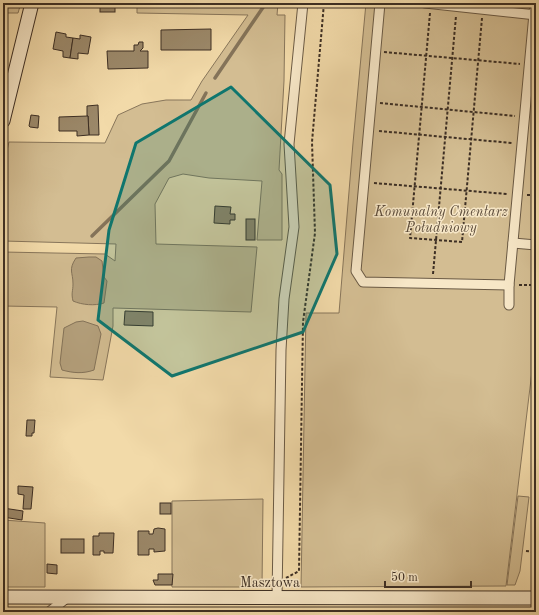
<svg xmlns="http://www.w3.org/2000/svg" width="539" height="615" font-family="'Old Standard TT',serif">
<rect width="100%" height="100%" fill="#f2daa9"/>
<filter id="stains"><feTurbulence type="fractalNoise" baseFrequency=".005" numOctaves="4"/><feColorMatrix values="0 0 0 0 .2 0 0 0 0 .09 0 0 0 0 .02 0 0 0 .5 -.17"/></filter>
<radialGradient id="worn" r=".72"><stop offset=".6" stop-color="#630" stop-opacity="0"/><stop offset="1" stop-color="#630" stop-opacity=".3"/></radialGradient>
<g fill="#d3bd92" stroke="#88765b">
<path d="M3 3H21L18 13H3Z"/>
<path d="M137 3H278L277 15H285L284 81 279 170 282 174V240H257L262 181 209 178 183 174 169 178 155 204 156 244 257 247 251 312 113 308V326L103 380 50 377 57 307 3 306V252L105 254 115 261 116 244 3 241V167L9 142 105 143 118 115 142 104 166 100H191L202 81 248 15 137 13Z"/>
<path d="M366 3H536V338L506 586 301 587 306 313H339L353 143Z"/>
<path d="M518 496 529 497 520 571 515 585H507Z"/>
<path d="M263 499 262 587H172V501Z"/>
<path d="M3 520 45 523V587H3Z"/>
<path d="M61 608H536V612H57Z"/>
</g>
<g fill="#b4a07c" stroke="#847359">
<path d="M89 257H96L102 261 104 277 107 281 104 303C95 306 82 305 73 301 71 293 73 291 73 284 73 272 68 270 76 258Z"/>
<path d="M83 321 98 326 101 334 94 370C83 374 73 373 62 370L60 363 64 328 76 322Z"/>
</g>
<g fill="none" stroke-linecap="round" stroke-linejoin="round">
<g stroke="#847359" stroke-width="3.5">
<path d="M215 78 266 3"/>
<path d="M92 236 169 161 206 93"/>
</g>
</g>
<g fill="#9b8869" stroke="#3d2f24">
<rect x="100" y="3" width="15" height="9"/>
<path d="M211 29V50H161V30Z"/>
<path d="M56 32 66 34V37L73 38 70 58 63 57V51L53 49Z"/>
<path d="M80 35 91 37 88 54 78 53V59L70 58 73 38 80 39Z"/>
<path d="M139 42H143V48L140 51H148V68L108 69 107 51H134V45H138Z"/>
<path d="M98 105 99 135H89L88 116H87V106Z"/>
<path d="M31 115 39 116 38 128 30 127 29 126Z"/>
<path d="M88 116 89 135 77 136V131H59V117Z"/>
<path d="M215 206 231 207 230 214H235V220H230V224L214 223Z"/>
<rect x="246" y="219" width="9" height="21"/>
<path d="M125 311 153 312V326L124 325Z"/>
<path d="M27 420H35L34 433H32V436H26Z"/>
<path d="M18 486 33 487 31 509H23L24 495 18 494Z"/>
<rect x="160" y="503" width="11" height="11"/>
<path d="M3 508 23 511 22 520 3 517Z"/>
<path d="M158 528 165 529V551L154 552V549H149V555H138V531H149V534H153L154 529Z"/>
<path d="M99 533H114L113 553H104V551H100V555H93V536H99Z"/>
<rect x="61" y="539" width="23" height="14"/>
<path d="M47 564 57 565V574L47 573Z"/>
<path d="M158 574H173L172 585H155L153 580H158Z"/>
</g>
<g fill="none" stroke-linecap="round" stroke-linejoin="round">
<g stroke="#6a5a45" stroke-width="11">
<g id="street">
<path d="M380 3 356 271 363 282 509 285"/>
<path d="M425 3 536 15"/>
<path d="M513 243 536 245"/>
<path d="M509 305V285L535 3"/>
<path d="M277 598 281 350 284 299 294 227 289 144 303 3"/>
<path d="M49 612 68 597"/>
</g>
</g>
<g stroke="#3d2f24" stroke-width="15">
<g id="secondary">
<path d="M3 121 32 3"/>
<path d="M3 597 536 598"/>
</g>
</g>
<g stroke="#3d2f24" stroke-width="2" stroke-dasharray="3 2" stroke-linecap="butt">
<path d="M430 13 410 238 462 242 482 18"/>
<path d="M384 52 520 64"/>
<path d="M380 103 515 116"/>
<path d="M379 131 512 143"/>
<path d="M374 183 507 194"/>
<path d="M527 195H536"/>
<path d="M433 274 456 16"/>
<path d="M519 285H536"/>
<path d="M526 551 536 552"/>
<path d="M286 578 299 571 303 322 315 233 312 142 324 3"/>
</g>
<use href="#street" stroke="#f7e7c7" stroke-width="9"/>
<use href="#secondary" stroke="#f7e7c7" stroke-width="13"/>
</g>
<path fill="#0f766e" fill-opacity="0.2" stroke="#0f766e" stroke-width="3" stroke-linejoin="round" d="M231 87 330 185 337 254 303 332 172 376 98 320 109 230 136 143Z"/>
<g text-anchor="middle" stroke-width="3" stroke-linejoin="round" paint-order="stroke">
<g font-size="14" font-style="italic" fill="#5b4b3a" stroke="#f7e7c7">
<text x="441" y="216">Komunalny Cmentarz<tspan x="441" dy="16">Południowy</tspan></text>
</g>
<g font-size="14" fill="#3d2f24" stroke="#f7e7c7">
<text x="270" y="587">Masztowa</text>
</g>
</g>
<rect width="539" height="615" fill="none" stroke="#f2daa9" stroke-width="16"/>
<rect x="4" y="4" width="531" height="607" fill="none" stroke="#3d2f24" stroke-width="2"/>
<rect x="8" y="8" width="523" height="599" fill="none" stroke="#3d2f24"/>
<path d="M385 581v6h86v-6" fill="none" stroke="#3d2f24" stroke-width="2"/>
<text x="391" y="581" font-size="12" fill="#3d2f24" stroke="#f7e7c7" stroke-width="3" paint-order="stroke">50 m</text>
<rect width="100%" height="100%" filter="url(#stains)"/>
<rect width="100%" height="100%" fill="url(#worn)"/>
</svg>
